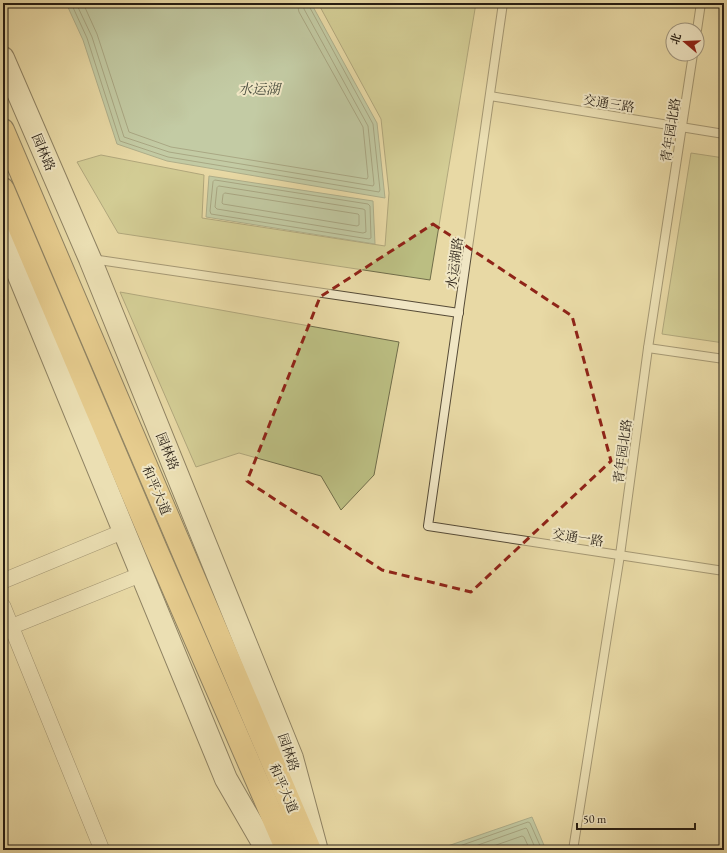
<svg xmlns="http://www.w3.org/2000/svg" width="727" height="853" font-family="'EB Garamond','Noto Serif SC',serif">
<rect width="100%" height="100%" fill="#e8d9a5"/>
<filter id="stains"><feTurbulence type="fractalNoise" baseFrequency=".005" numOctaves="4"/><feColorMatrix values="0 0 0 0 .2 0 0 0 0 .09 0 0 0 0 .02 0 0 0 .5 -.17"/></filter>
<radialGradient id="worn" r=".72"><stop offset=".6" stop-color="#630" stop-opacity="0"/><stop offset="1" stop-color="#630" stop-opacity=".3"/></radialGradient>
<g fill="#bbbe82" stroke="#706d4a">
<path d="M318 3H476L430 280 118 233 77 162 101 155 204 175 202 218 385 246 389 193 381 119Z"/>
<path d="M691 153 724 158V343L662 334Z"/>
<path d="M120 292 399 342 374 475 341 510 321 476 239 453 196 467Z"/>
</g>
<g fill="#98bba3" stroke="#6a7b69">
<path d="M66 3H311L377 123 385 198 167 161 117 144 83 40Z"/>
<path d="M209 176 373 201 375 244 206 217Z"/>
<path d="M532 817 546 850H436Z"/>
</g>
<g fill="none" stroke-linecap="round" stroke-linejoin="round">
<g stroke="#5e6c5a" stroke-width="1">
<path d="M71 3 87 38 120 141 168 157 379 192 380 190 373 124 309 6 308 3"/>
<path d="M76 3 92 37 124 137 169 152 373 186 374 184 368 126 304 9 303 3"/>
<path d="M83 3 97 34 129 132 171 147 367 179 368 177 363 127 299 12 297 3"/>
<path d="M215 180 368 204 370 206 371 238 369 239 211 214 210 211 213 182Z"/>
<path d="M219 186 363 209 365 210 366 232 363 233 217 209 215 207 217 188Z"/>
<path d="M225 193 358 214 359 215V225L357 226 223 204 222 203 223 195Z"/>
<path d="M448 850 528 822 530 823 542 850"/>
<path d="M464 850 526 828 527 829 536 850"/>
<path d="M482 850 522 836 524 837 530 850"/>
</g>
<g stroke="#564b37" stroke-width="10">
<g id="lane">
<path d="M503 3 428 526 724 571"/>
<path d="M697 30 701 3"/>
<path d="M490 96 724 134"/>
<path d="M92 259 459 313"/>
<path d="M648 348 724 359"/>
<path d="M573 850 620 555 648 348 693 54"/>
</g>
</g>
<g stroke="#564b37" stroke-width="16">
<g id="street">
<path d="M3 581 124 531"/>
<path d="M3 606 102 850"/>
<path d="M3 630 142 574"/>
</g>
</g>
<g stroke="#251c12" stroke-width="24">
<g id="secondary">
<path d="M3 58 90 259 292 758 316 847"/>
<path d="M3 237 226 779 267 850"/>
</g>
</g>
<g stroke="#251c12" stroke-width="24">
<g id="primary">
<path d="M3 130 310 850"/>
<path d="M3 189 156 549 287 850"/>
</g>
</g>
<use href="#lane" stroke="#f0e6c4" stroke-width="8"/>
<use href="#street" stroke="#f0e6c4" stroke-width="15"/>
<use href="#secondary" stroke="#f0e6c4" stroke-width="22"/>
<use href="#primary" stroke="#e4bc72" stroke-width="22"/>
</g>
<path d="M0 0H727V853H0ZM433 224 572 316 611 461 471 592 382 570 247 481 320 297Z" fill="#e8d9a5" fill-opacity=".55" fill-rule="evenodd"/>
<path fill="none" stroke="#8f2418" stroke-width="3" stroke-dasharray="8 5" stroke-linejoin="round" d="M433 224 572 316 611 461 471 592 382 570 247 481 320 297Z"/>
<g text-anchor="middle" stroke-width="4" stroke-linejoin="round" paint-order="stroke">
<g font-size="13" fill="#251c12" stroke="#f0e6c4">
<text transform="translate(609 103) rotate(9)" y="5">交通三路</text>
<text transform="translate(670 130) rotate(-81)" y="5">青年园北路</text>
<text transform="translate(44 152) rotate(67)" y="5">园林路</text>
<text transform="translate(454 263) rotate(-82)" y="5">水运湖路</text>
<text transform="translate(168 451) rotate(68)" y="5">园林路</text>
<text transform="translate(622 451) rotate(-82)" y="5">青年园北路</text>
<text transform="translate(157 490) rotate(67)" y="5">和平大道</text>
<text transform="translate(578 537) rotate(9)" y="5">交通一路</text>
<text transform="translate(289 752) rotate(71)" y="5">园林路</text>
<text transform="translate(284 788) rotate(67)" y="5">和平大道</text>
</g>
<g font-size="14" font-style="italic" fill="#484c3e" stroke="#f0e6c4">
<text x="259" y="94">水运湖</text>
</g>
</g>
<rect width="727" height="853" fill="none" stroke="#e8d9a5" stroke-width="16"/>
<rect x="4" y="4" width="719" height="845" fill="none" stroke="#251c12" stroke-width="2"/>
<rect x="8" y="8" width="711" height="837" fill="none" stroke="#251c12"/>
<g transform="translate(685 42) rotate(289)"><circle r="19" fill="#f0e6c4" stroke="#9f957d"/>
<path d="M0-3L7 15L0 10L-7 15Z" fill="#8f2418"/>
<text y="-6" font-size="11" font-weight="bold" text-anchor="middle" fill="#251c12">北</text>
</g>
<path d="M577 823v6h118v-6" fill="none" stroke="#251c12" stroke-width="2"/>
<text x="583" y="823" font-size="12" fill="#251c12" stroke="#f0e6c4" stroke-width="3" paint-order="stroke">50 m</text>
<rect width="100%" height="100%" filter="url(#stains)"/>
<rect width="100%" height="100%" fill="url(#worn)"/>
</svg>
